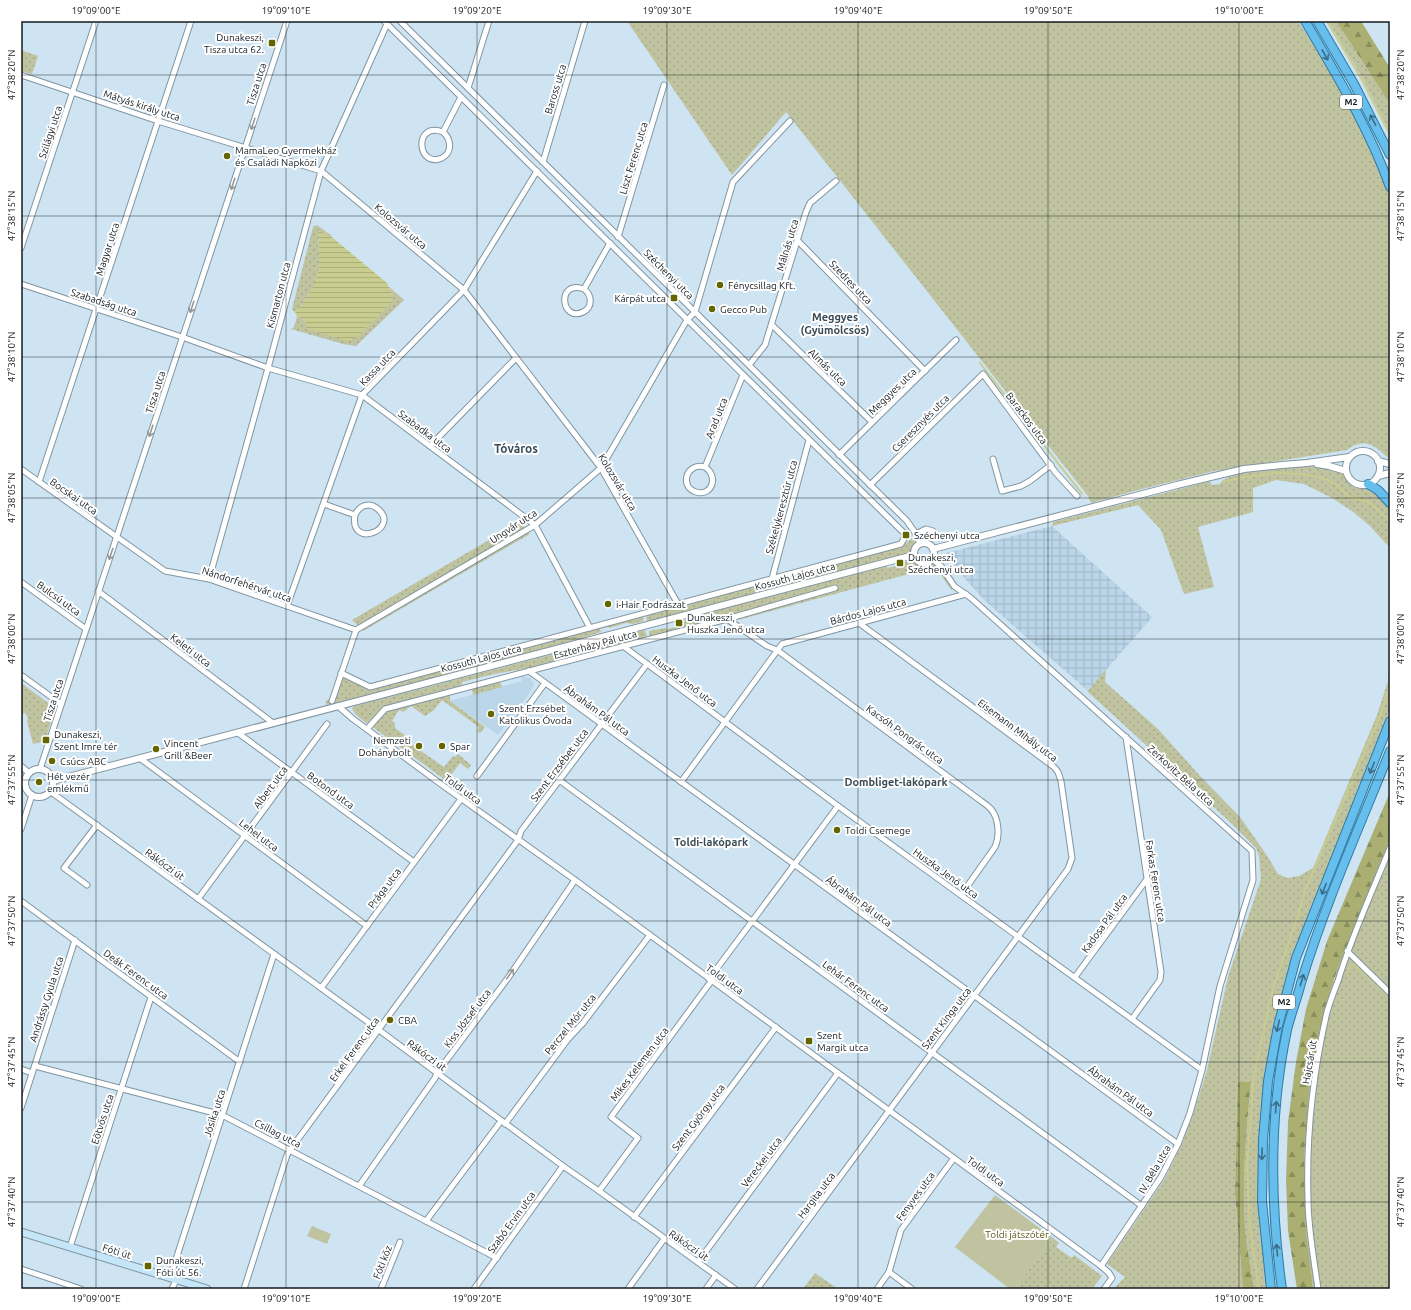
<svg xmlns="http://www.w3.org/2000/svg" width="1411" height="1310" font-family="Ubuntu,sans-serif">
<defs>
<pattern id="industrial-grid" width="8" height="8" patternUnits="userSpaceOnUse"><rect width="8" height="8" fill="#bbd6e8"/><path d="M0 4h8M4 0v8" fill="none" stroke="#a0b7c7"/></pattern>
<pattern id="green-dots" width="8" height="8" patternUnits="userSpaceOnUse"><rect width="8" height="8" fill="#c0c39f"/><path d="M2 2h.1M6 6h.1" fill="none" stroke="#a4a789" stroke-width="1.8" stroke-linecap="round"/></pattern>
<pattern id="forest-firs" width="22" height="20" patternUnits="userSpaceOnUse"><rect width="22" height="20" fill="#abaf72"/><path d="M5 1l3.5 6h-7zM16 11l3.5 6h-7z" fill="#8a8e5d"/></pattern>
<pattern id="water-rules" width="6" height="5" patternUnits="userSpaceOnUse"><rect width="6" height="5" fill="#c8cc8f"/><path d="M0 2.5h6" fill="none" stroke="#abaf7b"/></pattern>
</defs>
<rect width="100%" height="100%" fill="#cfe4f2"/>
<path fill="#bbd6e8" d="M521 676 531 678 534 685 529 694 498 735 450 701 522 681Z"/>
<path fill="url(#industrial-grid)" d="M1052 526 1152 617 1088 691 984 600 959 572 946 553Z"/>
<g fill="url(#green-dots)">
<path d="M627 21H1298L1340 86 1372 148 1390 196V458C1385 456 1384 454 1380 451 1369 441 1358 441 1347 450L1214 471 1138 490 1091 503 1088 496 786 112 732 175Z"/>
<path d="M1328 21H1336L1390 104V133L1363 79Z"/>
<path d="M21 50 38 56 32 74 21 71Z"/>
<path d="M317 225 332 236 331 237 318 231C318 246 321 263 317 278 313 290 303 302 295 312L292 309 313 227Z"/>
<path d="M388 286 404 300 356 346 343 344 291 329 294 327 297 317 303 319 307 325 393 295Z"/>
<path d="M1308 466 1323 467 1341 471 1347 481 1352 485 1363 489H1371L1382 497 1390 507V548L1370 526 1352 511 1332 498 1304 484 1276 480 1253 488V512L1198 527 1214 587 1184 594 1161 530 1138 505 1052 526 1053 522 1207 482H1210L1212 485 1220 484C1226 470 1293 467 1308 466Z"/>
<path d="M520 522 530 534 363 631 352 620Z"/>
<path d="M916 535 924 543 922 547 917 551 647 622 646 614 899 547 905 544Z"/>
<path d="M922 557 928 561 936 562 950 584 953 592 935 567 738 620 735 614 650 637 649 631 666 628 667 629 684 625V621L694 616 886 565 887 568 896 566 897 568 903 566 902 563Z"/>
<path d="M642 616 644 621 633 624 626 623 609 628 608 627 600 629 601 632 543 650 326 705V701L337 693 341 679 344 678 373 689Z"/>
<path d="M645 630 647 637 528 668 494 674 462 682V685L388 705 383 708 369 722 366 723C361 718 354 715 352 708L355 706Z"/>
<path d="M1106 669 1105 682 1158 729 1200 776 1240 817 1268 857 1278 874 1287 878 1299 876 1313 868 1377 715 1390 675V708L1383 729 1358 788 1337 847 1294 957 1260 1138 1268 1289H1254C1251 1269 1247 1249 1245 1229 1242 1180 1246 1131 1251 1083L1239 1082 1235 1193 1243 1289H1113L1125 1277 1107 1264 1164 1180 1181 1146 1193 1115 1207 1070 1228 977 1261 879 1259 856 1256 848 1229 821 1088 692V691Z"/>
<path d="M500 682 502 687 473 695 472 689Z"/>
<path d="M21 683 55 708 45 741 33 744 27 721 28 720 26 713 21 714Z"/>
<path d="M450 695V701L485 727 480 733 477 731 479 727 442 700 434 710 425 716 411 706 403 712 399 710 392 721 395 723V728L413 741 411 744 444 767 453 756 455 757 458 754 471 765 468 769 460 763 448 779H444L374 728 373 726 389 710Z"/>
<path d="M1390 839V1289H1313C1301 1215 1301 1139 1313 1065 1315 1053 1317 1039 1320 1027 1336 962 1365 901 1390 839Z"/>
<path d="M1053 1238 1059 1243 1056 1247 1072 1258 1074 1255 1102 1276 1092 1289H1014Z"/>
<path d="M815 1273 838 1289H803Z"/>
</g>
<g fill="url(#forest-firs)">
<path d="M1336 21H1361L1390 68V104Z"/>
<path d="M1390 792V839L1344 952 1334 979 1320 1028 1309 1092 1304 1158 1306 1232 1313 1289H1297L1288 1231 1286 1180 1288 1122 1296 1062 1306 1009 1327 941Z"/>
<path d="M1238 1082H1251C1246 1131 1242 1180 1245 1229 1247 1249 1251 1269 1254 1289H1243L1235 1193Z"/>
</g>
<g fill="#c0c39f">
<path d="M995 1195 1053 1238 1014 1289H1010L955 1247Z"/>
<path d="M312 1226 331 1234 327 1244 307 1236Z"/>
</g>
<path fill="url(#water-rules)" d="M318 230 333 238 387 283 393 295 390 304 357 337 348 341 306 329 307 325 303 319 297 317 295 312C303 302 313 290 317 277 321 262 318 246 318 230Z"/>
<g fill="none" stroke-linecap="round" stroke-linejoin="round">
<g stroke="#c8cc8f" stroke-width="2">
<path d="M1327 21 1362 80 1390 135"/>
<path d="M980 363 1082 494"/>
<path d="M1223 482 1245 477 1275 473 1303 474 1326 479 1339 487 1349 497 1369 502 1390 521"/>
<path d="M1347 972 1350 966 1352 964 1355 965 1390 998"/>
<path d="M1259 1289 1250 1228 1247 1165 1254 1075 1273 988 1299 913 1304 893 1380 716 1390 684"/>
</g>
<g stroke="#8195a1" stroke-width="7">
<g id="minor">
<path d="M400 21 907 521 916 534 920 544"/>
<path d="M21 75 158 121 321 171 464 290 601 468 678 604"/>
<path d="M468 88 489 21"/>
<path d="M443 132C451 139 453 152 442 158 417 169 413 121 443 132L461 97"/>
<path d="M543 162 585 21"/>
<path d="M618 237 664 85"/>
<path d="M797 240 925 371"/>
<path d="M21 248 96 21"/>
<path d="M21 284 182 337 268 368 362 395 535 525 590 628"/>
<path d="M584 289C592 295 593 307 583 312 561 323 556 279 584 289L610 243"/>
<path d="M772 325 872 422"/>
<path d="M749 365 765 345 806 212 810 203 836 181"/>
<path d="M430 446 516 358"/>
<path d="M839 455 956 340"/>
<path d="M993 459 1002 491 1021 486 1030 481 1051 465"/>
<path d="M705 467C719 476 712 497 696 492 679 487 686 462 705 467L743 375"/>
<path d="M21 469 165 571 209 579 356 630"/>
<path d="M39 482 191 21"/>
<path d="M870 485 983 374 1056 473 1077 496"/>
<path d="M324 504 355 515C349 550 401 529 378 509 369 501 359 506 355 515"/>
<path d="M916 534 926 529 933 531"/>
<path d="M932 559 941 566 954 586 971 598 1252 851 1253 880 1220 986 1202 1070 1190 1113 1178 1144 1161 1177 1101 1266"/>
<path d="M209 579 268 368 321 171 387 24"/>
<path d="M772 579 809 440"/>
<path d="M21 582 86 629"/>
<path d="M98 591 273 723"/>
<path d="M287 606 362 395 464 290 537 171"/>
<path d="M727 619 767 646 777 650 981 801C984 803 988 806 991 809 999 819 1000 836 995 847L961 895"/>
<path d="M623 646 838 806 1202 1070"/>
<path d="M529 671 1178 1144"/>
<path d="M341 673 370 687 901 544 905 537 904 533 384 21"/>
<path d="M21 675 61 704"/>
<path d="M332 701 356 630 535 525 601 468 687 320 695 312 733 182 790 121"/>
<path d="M338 706 353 719 438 782 575 880 1101 1266 1109 1273 1112 1278 1104 1289"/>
<path d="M367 729 385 709 727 619 835 588"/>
<path d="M238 733 414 862"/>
<path d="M1126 737 1161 972 1160 980 1132 1019"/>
<path d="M141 759 367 926"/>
<path d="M21 766 29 773"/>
<path d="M40 769 287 21"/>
<path d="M477 776 545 683"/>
<path d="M559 780 1142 1206"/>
<path d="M681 782 782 644 966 594"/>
<path d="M51 792 379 1030 563 1166 599 1191 735 1289"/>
<path d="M21 829 32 795"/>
<path d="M87 885 64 868 97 825"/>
<path d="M198 899 327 724"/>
<path d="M21 901 240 1062"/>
<path d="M1347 951 1390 993"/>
<path d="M1075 977 1147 879"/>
<path d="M709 979 838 806"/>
<path d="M321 988 461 799"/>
<path d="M35 1066 222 1115 497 1258"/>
<path d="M21 1069 32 1073"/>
<path d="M21 1108 75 940"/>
<path d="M505 1124 557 1054 568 1039 583 1023 650 935"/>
<path d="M359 1186 435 1078 437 1073 508 978 575 880"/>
<path d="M599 1191 638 1138 611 1117 712 980"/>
<path d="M634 1217 776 1027"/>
<path d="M426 1221 501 1121"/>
<path d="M70 1247 151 997"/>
<path d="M698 1262 838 1073"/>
<path d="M21 1269 81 1289"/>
<path d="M889 1272 912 1289"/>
<path d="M170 1278 274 954"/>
<path d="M172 1289 176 1280"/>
<path d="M244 1289 287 1155 290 1150 518 840 521 831 647 664"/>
<path d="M381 1289 400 1242"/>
<path d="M474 1289 563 1166"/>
<path d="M628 1289 664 1239"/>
<path d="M706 1289 716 1275"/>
<path d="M757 1289 1068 869 1072 858 1061 781 1058 772 1054 767 859 623"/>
<path d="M877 1289 889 1272 901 1230 954 1158"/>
<path d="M1318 1289C1314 1259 1308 1229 1308 1199 1306 1137 1313 1073 1327 1012 1330 1002 1334 991 1338 981 1352 935 1372 892 1390 848"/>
</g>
</g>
<g stroke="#8195a1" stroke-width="8">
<g id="tertiary">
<circle cx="1363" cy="468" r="17"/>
<path d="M1378 461 1390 464"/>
<path d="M1317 464 1329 466 1346 471"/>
<path d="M1378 476 1390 473"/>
<circle cx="924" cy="553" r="10"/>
<path d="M933 549 1177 485 1244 469 1282 465 1307 463 1349 457"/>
<circle cx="39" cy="783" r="14"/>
<path d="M53 781 914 555"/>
</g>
</g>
<g stroke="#8195a1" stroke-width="9">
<path id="secondary" d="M21 1232 207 1289"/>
</g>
<g stroke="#307aa2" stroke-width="10">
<g id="trunk">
<path d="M1305 21C1336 74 1369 128 1390 187"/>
<path d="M1317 21 1354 84 1390 155"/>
<path d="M1368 484 1378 490 1390 503"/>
<path d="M1271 1289 1262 1201 1263 1140 1268 1081 1278 1026 1296 958 1390 721"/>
<path d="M1282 1289C1270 1203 1269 1115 1287 1030 1291 1014 1297 999 1301 983 1325 904 1359 828 1390 751"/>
</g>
</g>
<use href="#minor" stroke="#fff" stroke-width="5"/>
<use href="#tertiary" stroke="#fff" stroke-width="6"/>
<use href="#secondary" stroke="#c5e6f8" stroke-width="7"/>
<use href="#trunk" stroke="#66beec" stroke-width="8"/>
</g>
<defs><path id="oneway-shaft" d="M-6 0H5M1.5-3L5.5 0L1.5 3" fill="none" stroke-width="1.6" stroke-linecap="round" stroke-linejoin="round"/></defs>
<g stroke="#3d6c86">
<use href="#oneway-shaft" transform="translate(1325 55) rotate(61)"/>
<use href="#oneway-shaft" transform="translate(1373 120) rotate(-117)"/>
<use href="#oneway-shaft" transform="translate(1372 768) rotate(112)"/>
<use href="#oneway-shaft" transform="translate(1324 889) rotate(112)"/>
<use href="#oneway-shaft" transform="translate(1302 980) rotate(-73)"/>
<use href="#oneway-shaft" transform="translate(1278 1026) rotate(103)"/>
<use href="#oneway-shaft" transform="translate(1276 1107) rotate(-85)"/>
<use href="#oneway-shaft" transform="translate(1262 1154) rotate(91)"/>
<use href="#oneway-shaft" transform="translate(1277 1250) rotate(-95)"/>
</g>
<g stroke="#95989b">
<use href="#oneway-shaft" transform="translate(253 124) rotate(108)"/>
<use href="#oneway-shaft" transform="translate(233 184) rotate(108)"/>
<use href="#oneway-shaft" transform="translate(192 307) rotate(108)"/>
<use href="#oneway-shaft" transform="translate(151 431) rotate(108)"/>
<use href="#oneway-shaft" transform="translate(111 554) rotate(108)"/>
<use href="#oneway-shaft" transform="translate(510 974) rotate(-55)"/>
</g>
<path fill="none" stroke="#141b20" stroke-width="1" stroke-opacity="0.45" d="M96 21V1289M286 21V1289M477 21V1289M667 21V1289M858 21V1289M1048 21V1289M1239 21V1289M21 75H1390M21 216H1390M21 357H1390M21 498H1390M21 639H1390M21 780H1390M21 921H1390M21 1062H1390M21 1202H1390"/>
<g fill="#636500" stroke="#fff" stroke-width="1.5">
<rect x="268" y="39" width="8" height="8" rx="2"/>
<circle cx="227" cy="156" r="4"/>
<circle cx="720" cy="285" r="4"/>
<rect x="670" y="294" width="8" height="8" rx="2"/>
<circle cx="712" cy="309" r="4"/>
<rect x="902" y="531" width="8" height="8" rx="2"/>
<rect x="896" y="559" width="8" height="8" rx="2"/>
<circle cx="608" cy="604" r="4"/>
<rect x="675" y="619" width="8" height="8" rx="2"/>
<circle cx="491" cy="714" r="4"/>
<rect x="42" y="736" width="8" height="8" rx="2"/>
<circle cx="419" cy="746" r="4"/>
<circle cx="442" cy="746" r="4"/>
<circle cx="156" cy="749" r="4"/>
<circle cx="52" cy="761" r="4"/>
<circle cx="39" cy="782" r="4"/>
<circle cx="837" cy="830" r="4"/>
<circle cx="390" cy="1020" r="4"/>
<rect x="805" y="1037" width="8" height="8" rx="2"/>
<rect x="144" y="1262" width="8" height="8" rx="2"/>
</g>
<g text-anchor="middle" stroke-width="4" stroke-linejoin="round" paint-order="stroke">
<g fill="#fff" stroke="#5a5f63" stroke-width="1">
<rect x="1340" y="95" width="22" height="14" rx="3"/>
<rect x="1273" y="995" width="22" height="14" rx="3"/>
</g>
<g font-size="9" font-weight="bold" fill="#141b20">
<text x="1351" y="105">M2</text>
<text x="1284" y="1005">M2</text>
</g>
<g font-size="10" fill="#141b20" stroke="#fff" text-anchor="start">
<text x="264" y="41" text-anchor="end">Dunakeszi,<tspan x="264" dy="12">Tisza utca 62.</tspan></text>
<text x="235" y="154">MamaLeo Gyermekház<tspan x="235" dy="12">és Családi Napközi</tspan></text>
<text x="728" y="289">Fénycsillag Kft.</text>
<text x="666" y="302" text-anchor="end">Kárpát utca</text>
<text x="720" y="313">Gecco Pub</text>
<text x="914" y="539">Széchenyi utca</text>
<text x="908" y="561">Dunakeszi,<tspan x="908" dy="12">Széchenyi utca</tspan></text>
<text x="616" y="608">i-Hair Fodrászat</text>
<text x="687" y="621">Dunakeszi,<tspan x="687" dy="12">Huszka Jenő utca</tspan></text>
<text x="499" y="712">Szent Erzsébet<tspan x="499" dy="12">Katolikus Óvoda</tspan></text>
<text x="54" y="738">Dunakeszi,<tspan x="54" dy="12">Szent Imre tér</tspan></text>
<text x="411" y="744" text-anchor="end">Nemzeti<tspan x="411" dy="12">Dohánybolt</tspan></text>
<text x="164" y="747">Vincent<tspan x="164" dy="12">Grill &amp;Beer</tspan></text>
<text x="450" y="750">Spar</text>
<text x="60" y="765">Csúcs ABC</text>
<text x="47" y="780">Hét vezér<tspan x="47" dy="12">emlékmű</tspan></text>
<text x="845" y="834">Toldi Csemege</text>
<text x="398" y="1024">CBA</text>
<text x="817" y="1039">Szent<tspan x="817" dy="12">Margit utca</tspan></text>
<text x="156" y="1264">Dunakeszi,<tspan x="156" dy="12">Fóti út 56.</tspan></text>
</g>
<g font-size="10" fill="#141b20" stroke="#fff">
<text transform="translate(256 84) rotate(-72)" y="4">Tisza utca</text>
<text transform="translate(555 89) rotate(-73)" y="4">Baross utca</text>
<text transform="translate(142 105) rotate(18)" y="4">Mátyás király utca</text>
<text transform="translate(50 132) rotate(-72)" y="4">Szilágyi utca</text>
<text transform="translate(633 158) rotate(-73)" y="4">Liszt Ferenc utca</text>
<text transform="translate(401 226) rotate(40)" y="4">Kolozsvár utca</text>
<text transform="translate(787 245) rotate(-73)" y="4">Málnás utca</text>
<text transform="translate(107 249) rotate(-72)" y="4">Magyar utca</text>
<text transform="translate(669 274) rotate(45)" y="4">Széchenyi utca</text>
<text transform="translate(851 282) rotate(46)" y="4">Szedres utca</text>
<text transform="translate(278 295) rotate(-75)" y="4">Kismarton utca</text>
<text transform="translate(104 302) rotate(18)" y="4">Szabadság utca</text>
<text transform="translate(377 367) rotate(-46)" y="4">Kassa utca</text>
<text transform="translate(828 367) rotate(44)" y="4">Almás utca</text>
<text transform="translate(892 391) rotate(-44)" y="4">Meggyes utca</text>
<text transform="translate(155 392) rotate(-72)" y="4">Tisza utca</text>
<text transform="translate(716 418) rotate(-68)" y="4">Arad utca</text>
<text transform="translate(1027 418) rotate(53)" y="4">Barackos utca</text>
<text transform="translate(920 423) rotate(-45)" y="4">Cseresznyés utca</text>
<text transform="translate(425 431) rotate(37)" y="4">Szabadka utca</text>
<text transform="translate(618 482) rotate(59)" y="4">Kolozsvár utca</text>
<text transform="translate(74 496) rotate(35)" y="4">Bocskai utca</text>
<text transform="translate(781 507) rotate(-75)" y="4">Székelykeresztúr utca</text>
<text transform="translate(513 526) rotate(-33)" y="4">Ungvár utca</text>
<text transform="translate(795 576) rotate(-15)" y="4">Kossuth Lajos utca</text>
<text transform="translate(247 584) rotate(18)" y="4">Nándorfehérvár utca</text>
<text transform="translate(59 598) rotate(36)" y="4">Bulcsú utca</text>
<text transform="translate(868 611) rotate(-15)" y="4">Bárdos Lajos utca</text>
<text transform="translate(595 644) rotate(-15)" y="4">Eszterházy Pál utca</text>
<text transform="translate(191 650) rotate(37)" y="4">Keleti utca</text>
<text transform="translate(481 658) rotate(-15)" y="4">Kossuth Lajos utca</text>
<text transform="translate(685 681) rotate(37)" y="4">Huszka Jenő utca</text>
<text transform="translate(53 700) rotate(-72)" y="4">Tisza utca</text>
<text transform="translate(597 710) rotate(36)" y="4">Ábrahám Pál utca</text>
<text transform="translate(1018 730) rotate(37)" y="4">Eisemann Mihály utca</text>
<text transform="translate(905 734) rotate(36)" y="4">Kacsóh Pongrác utca</text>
<text transform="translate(559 765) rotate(-53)" y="4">Szent Erzsébet utca</text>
<text transform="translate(1181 775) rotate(42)" y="4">Zerkovitz Béla utca</text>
<text transform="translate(270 787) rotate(-53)" y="4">Albert utca</text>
<text transform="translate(463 789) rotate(36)" y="4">Toldi utca</text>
<text transform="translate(331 790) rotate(36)" y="4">Botond utca</text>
<text transform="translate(259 835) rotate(37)" y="4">Lehel utca</text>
<text transform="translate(165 864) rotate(36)" y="4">Rákóczi út</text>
<text transform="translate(946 873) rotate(36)" y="4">Huszka Jenő utca</text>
<text transform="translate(1156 881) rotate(81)" y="4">Farkas Ferenc utca</text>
<text transform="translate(384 888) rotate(-53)" y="4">Prága utca</text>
<text transform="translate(859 901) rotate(36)" y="4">Ábrahám Pál utca</text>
<text transform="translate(1104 923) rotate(-54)" y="4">Kadosa Pál utca</text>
<text transform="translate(136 974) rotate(36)" y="4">Deák Ferenc utca</text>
<text transform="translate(725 979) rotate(36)" y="4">Toldi utca</text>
<text transform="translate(856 986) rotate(36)" y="4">Lehár Ferenc utca</text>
<text transform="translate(46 999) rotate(-72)" y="4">Andrássy Gyula utca</text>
<text transform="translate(467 1018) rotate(-53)" y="4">Kiss József utca</text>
<text transform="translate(946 1018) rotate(-53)" y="4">Szent Kinga utca</text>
<text transform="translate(570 1024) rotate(-51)" y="4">Perczel Mór utca</text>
<text transform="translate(354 1049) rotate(-54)" y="4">Erkel Ferenc utca</text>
<text transform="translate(427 1055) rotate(36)" y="4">Rákóczi út</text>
<text transform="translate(1309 1062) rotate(-80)" y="4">Hajcsár út</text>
<text transform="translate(639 1064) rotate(-53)" y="4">Mikes Kelemen utca</text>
<text transform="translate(1121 1091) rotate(36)" y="4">Ábrahám Pál utca</text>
<text transform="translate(214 1113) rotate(-72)" y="4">Jósika utca</text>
<text transform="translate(698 1117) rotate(-53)" y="4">Szent György utca</text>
<text transform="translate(102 1119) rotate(-72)" y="4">Eötvös utca</text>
<text transform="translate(278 1133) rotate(27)" y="4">Csillag utca</text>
<text transform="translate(761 1162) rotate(-53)" y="4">Vereckei utca</text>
<text transform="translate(1154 1169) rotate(-60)" y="4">IV. Béla utca</text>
<text transform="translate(986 1171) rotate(36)" y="4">Toldi utca</text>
<text transform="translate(816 1195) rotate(-53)" y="4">Hargita utca</text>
<text transform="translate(915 1196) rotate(-54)" y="4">Fenyves utca</text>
<text transform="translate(511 1222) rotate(-54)" y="4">Szabó Ervin utca</text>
<text transform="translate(689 1245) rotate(35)" y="4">Rákóczi út</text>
<text transform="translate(117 1251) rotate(17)" y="4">Fóti út</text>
<text transform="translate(382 1262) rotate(-68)" y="4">Fóti köz</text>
</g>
<g font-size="10" fill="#555711" stroke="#fff">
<text x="1017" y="1238">Toldi játszótér</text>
</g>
<g font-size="11" font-weight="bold" fill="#394b56" stroke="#fff">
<text x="835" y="321">Meggyes<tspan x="835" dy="13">(Gyümölcsös)</tspan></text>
<text x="896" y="786">Dombliget-lakópark</text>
<text x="711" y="846">Toldi-lakópark</text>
</g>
<g font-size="12" font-weight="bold" fill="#394b56" stroke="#fff">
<text x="516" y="453">Tóváros</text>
</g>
</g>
<rect width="1411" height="1310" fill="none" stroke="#ffffff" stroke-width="44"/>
<rect x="22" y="22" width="1367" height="1266" fill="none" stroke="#141b20" stroke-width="1.5"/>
<g font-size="10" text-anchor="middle" fill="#141b20">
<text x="96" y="14">19°09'00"E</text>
<text x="286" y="14">19°09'10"E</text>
<text x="477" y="14">19°09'20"E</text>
<text x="667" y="14">19°09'30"E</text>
<text x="858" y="14">19°09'40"E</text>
<text x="1048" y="14">19°09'50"E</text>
<text x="1239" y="14">19°10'00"E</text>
<text transform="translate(11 75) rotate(-90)" y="4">47°38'20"N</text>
<text transform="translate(1400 75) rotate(-90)" y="4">47°38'20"N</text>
<text transform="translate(11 216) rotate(-90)" y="4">47°38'15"N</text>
<text transform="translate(1400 216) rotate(-90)" y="4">47°38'15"N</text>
<text transform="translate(11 357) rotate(-90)" y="4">47°38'10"N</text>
<text transform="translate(1400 357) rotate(-90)" y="4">47°38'10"N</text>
<text transform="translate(11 498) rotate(-90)" y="4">47°38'05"N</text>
<text transform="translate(1400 498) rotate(-90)" y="4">47°38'05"N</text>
<text transform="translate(11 639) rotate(-90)" y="4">47°38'00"N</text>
<text transform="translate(1400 639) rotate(-90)" y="4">47°38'00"N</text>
<text transform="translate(11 780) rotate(-90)" y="4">47°37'55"N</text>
<text transform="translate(1400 780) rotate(-90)" y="4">47°37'55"N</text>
<text transform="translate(11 921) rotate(-90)" y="4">47°37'50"N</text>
<text transform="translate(1400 921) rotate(-90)" y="4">47°37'50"N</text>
<text transform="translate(11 1062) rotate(-90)" y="4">47°37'45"N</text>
<text transform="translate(1400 1062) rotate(-90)" y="4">47°37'45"N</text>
<text transform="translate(11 1202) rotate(-90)" y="4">47°37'40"N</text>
<text transform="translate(1400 1202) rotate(-90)" y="4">47°37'40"N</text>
<text x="96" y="1302">19°09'00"E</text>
<text x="286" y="1302">19°09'10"E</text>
<text x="477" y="1302">19°09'20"E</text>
<text x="667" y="1302">19°09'30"E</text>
<text x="858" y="1302">19°09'40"E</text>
<text x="1048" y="1302">19°09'50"E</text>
<text x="1239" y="1302">19°10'00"E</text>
</g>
</svg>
